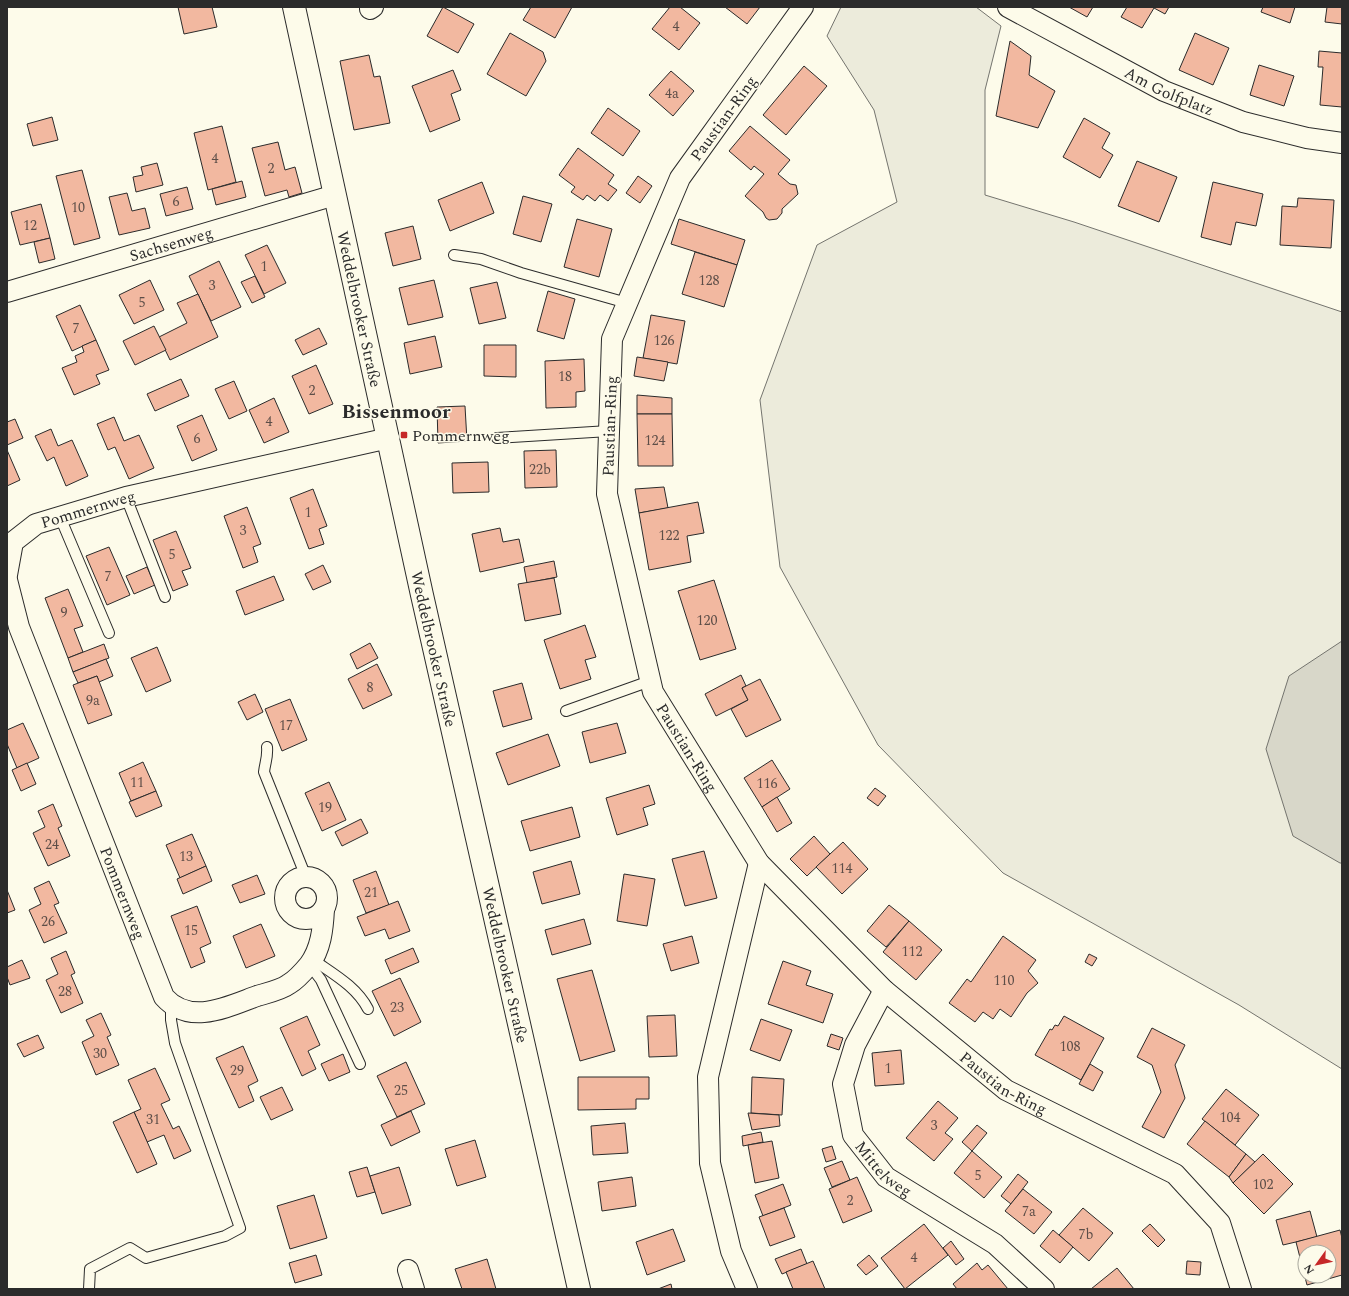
<svg xmlns="http://www.w3.org/2000/svg" width="1349" height="1296" font-family="Spectral,serif">
<rect width="100%" height="100%" fill="#fdfbea"/>
<path fill="#ecebdb" stroke="#74746e" d="M841 7H976L1001 26 985 90V195L1074 222 1342 312V1069L1239 1005 1003 873 878 745 780 567 760 400 817 245 897 202 874 110 827 36Z"/>
<path fill="#d8d7c9" stroke="#74746e" d="M1342 641V863H1340L1293 836 1266 749 1289 676Z"/>
<g fill="#f2b8a0" stroke="#2b2b2b" fill-rule="evenodd">
<path d="M178 7H212L217 27 184 34Z"/>
<path d="M443 7 474 24 458 53 427 36Z"/>
<path d="M531 7H572L555 38 523 20Z"/>
<path d="M670 7H680L700 23 679 50 652 29Z"/>
<path d="M725 7H760L747 24Z"/>
<path d="M1069 7H1093L1087 17Z"/>
<path d="M1127 7H1169L1165 14 1154 8 1142 28 1121 17Z"/>
<path d="M1263 7H1295L1290 23 1261 12Z"/>
<path d="M1327 7H1342V24L1325 22Z"/>
<path d="M510 33 543 52 546 61 526 96 487 74Z"/>
<path d="M1195 33 1229 48 1213 85 1179 70Z"/>
<path d="M1010 41 1031 56 1029 75 1055 91 1038 128 996 116Z"/>
<path d="M1319 51 1342 53V107L1320 105 1323 67H1318Z"/>
<path d="M369 55 374 77 380 76 390 123 354 130 340 61Z"/>
<path d="M1259 65 1294 76 1284 106 1250 95Z"/>
<path d="M804 66 827 86 786 135 763 115Z"/>
<path d="M453 70 461 90 451 94 460 120 430 132 412 86Z"/>
<path d="M671 71 694 91 673 116 649 95Z"/>
<path d="M608 108 640 131 623 156 591 133Z"/>
<path d="M52 117 58 140 33 146 27 124Z"/>
<path d="M1084 118 1110 133 1102 148 1113 155 1100 178 1063 157Z"/>
<path d="M222 126 236 182 208 190 194 133Z"/>
<path d="M750 126 790 160 778 174 790 184 796 185 798 194 782 209V213L777 219 769 220 766 218 763 212 745 196 764 174 754 166 751 170 729 151Z"/>
<path d="M278 142 285 170 295 167 302 193 289 197 287 190 265 196 252 148Z"/>
<path d="M578 148 614 175 608 184 617 190 608 201 600 195 595 201 587 195 583 200 571 192 575 187 559 175Z"/>
<path d="M1137 161 1177 177 1159 222 1118 206Z"/>
<path d="M157 163 163 185 136 192 133 177 143 175 141 167Z"/>
<path d="M82 170 100 238 74 245 56 176Z"/>
<path d="M638 176 652 186 640 203 626 193Z"/>
<path d="M242 181 246 197 216 205 212 189Z"/>
<path d="M482 182 494 213 450 231 438 200Z"/>
<path d="M1213 182 1263 194 1256 226 1236 222 1231 245 1201 237Z"/>
<path d="M187 187 193 209 166 216 160 194Z"/>
<path d="M127 193 132 211 145 208 150 228 119 235 109 197Z"/>
<path d="M523 196 552 204 541 242 513 234Z"/>
<path d="M1298 198 1334 200 1331 248 1280 245 1282 206 1297 207Z"/>
<path d="M41 204 50 238 20 245 11 212Z"/>
<path d="M577 219 612 229 599 277 564 267Z"/>
<path d="M679 219 745 240 737 265 671 244Z"/>
<path d="M413 226 421 259 393 266 385 233Z"/>
<path d="M50 238 55 259 39 263 34 242Z"/>
<path d="M267 245 286 283 264 294 245 255Z"/>
<path d="M695 252 737 265 724 307 682 294Z"/>
<path d="M219 261 241 307 211 321 189 276Z"/>
<path d="M255 276 265 297 252 303 241 282Z"/>
<path d="M150 280 164 310 134 324 119 295Z"/>
<path d="M434 280 443 317 408 325 399 288Z"/>
<path d="M497 282 506 318 479 324 470 288Z"/>
<path d="M548 291 575 299 564 339 537 331Z"/>
<path d="M198 294 218 337 170 360 159 337 187 323 177 303Z"/>
<path d="M80 305 96 340 72 351 56 316Z"/>
<path d="M651 315 685 321 677 364 643 358Z"/>
<path d="M154 326 166 350 135 365 123 341Z"/>
<path d="M319 328 327 344 303 355 295 340Z"/>
<path d="M435 336 442 367 410 374 404 343Z"/>
<path d="M96 340 109 370 96 375 100 384 74 395 62 368 77 362 75 356 84 352 82 346Z"/>
<path d="M484 345H516V377L484 376Z"/>
<path d="M637 357 668 362 664 381 634 376Z"/>
<path d="M584 359 585 391 576 392V407L546 408 545 361Z"/>
<path d="M316 365 333 404 309 414 292 376Z"/>
<path d="M181 379 189 396 155 411 147 394Z"/>
<path d="M234 381 247 411 229 419 215 389Z"/>
<path d="M637 395 672 398V414H637Z"/>
<path d="M274 398 289 432 264 443 249 410Z"/>
<path d="M465 406 467 441 438 443 437 407Z"/>
<path d="M637 414H672L673 466H638Z"/>
<path d="M202 415 217 450 192 461 177 426Z"/>
<path d="M114 417 124 441 139 435 154 468 129 479 115 447 108 450 97 424Z"/>
<path d="M15 419 23 438 7 445V422Z"/>
<path d="M51 429 58 446 72 440 88 476 66 486 54 457 47 461 35 436Z"/>
<path d="M7 450 20 480 7 486Z"/>
<path d="M556 450 557 487 525 488 524 451Z"/>
<path d="M488 462 489 492 453 493 452 463Z"/>
<path d="M664 487 668 508 639 513 635 489Z"/>
<path d="M313 489 327 526 319 529 324 544 309 549 290 498Z"/>
<path d="M698 502 704 533 687 536 691 562 649 570 639 513Z"/>
<path d="M247 507 261 544 253 547 258 562 243 568 224 516Z"/>
<path d="M500 528 503 542 519 539 524 562 480 572 472 534Z"/>
<path d="M176 531 191 568 182 571 188 585 173 591 153 540Z"/>
<path d="M109 547 130 595 107 605 86 556Z"/>
<path d="M554 561 557 577 527 583 524 567Z"/>
<path d="M323 565 331 582 313 590 305 574Z"/>
<path d="M147 567 155 585 134 594 126 576Z"/>
<path d="M274 576 284 600 245 615 236 591Z"/>
<path d="M554 578 561 614 525 621 518 584Z"/>
<path d="M714 580 736 649 700 660 678 591Z"/>
<path d="M68 589 83 626 74 629 83 652 68 658 45 598Z"/>
<path d="M585 625 596 657 585 660 591 679 560 689 544 640Z"/>
<path d="M370 643 378 658 357 669 350 654Z"/>
<path d="M104 644 109 658 73 672 68 658Z"/>
<path d="M157 647 171 681 146 692 131 658Z"/>
<path d="M106 659 113 676 99 682 97 676 78 683 73 672Z"/>
<path d="M377 664 392 695 363 709 348 679Z"/>
<path d="M741 675 746 686 742 688 748 700 716 716 705 694Z"/>
<path d="M97 676 112 715 88 724 73 685Z"/>
<path d="M760 679 781 720 746 737 731 709 748 700 742 688Z"/>
<path d="M522 683 532 719 503 727 493 691Z"/>
<path d="M255 694 263 712 247 720 238 702Z"/>
<path d="M290 699 307 740 282 751 265 709Z"/>
<path d="M23 723 39 758 17 768 7 744V730Z"/>
<path d="M617 723 626 753 590 763 582 732Z"/>
<path d="M548 734 560 766 508 785 496 753Z"/>
<path d="M772 760 790 789 762 807 744 778Z"/>
<path d="M143 762 156 791 131 801 119 773Z"/>
<path d="M27 763 36 784 21 791 12 770Z"/>
<path d="M329 782 346 820 322 831 305 793Z"/>
<path d="M649 785 655 804 643 808 648 825 617 835 606 798Z"/>
<path d="M875 788 886 796 878 806 867 798Z"/>
<path d="M156 791 162 806 136 817 129 802Z"/>
<path d="M777 797 792 823 777 832 762 807Z"/>
<path d="M53 804 62 826 58 828 70 856 48 866 33 833 45 827 38 811Z"/>
<path d="M572 807 580 837 530 851 521 821Z"/>
<path d="M361 819 368 833 342 846 335 832Z"/>
<path d="M192 834 206 866 180 878 166 845Z"/>
<path d="M814 836 830 854 807 876 790 859Z"/>
<path d="M843 842 868 869 842 894 816 867Z"/>
<path d="M704 851 717 898 685 906 672 859Z"/>
<path d="M571 861 580 894 542 904 533 872Z"/>
<path d="M206 866 212 881 183 894 177 879Z"/>
<path d="M376 871 389 905 366 913 353 880Z"/>
<path d="M624 874 655 879 647 926 617 921Z"/>
<path d="M257 875 265 894 240 903 232 885Z"/>
<path d="M49 881 59 903 54 905 67 933 44 943 29 910 41 904 34 888Z"/>
<path d="M7 890 15 910 7 913Z"/>
<path d="M398 901 410 931 389 939 385 929 365 936 357 917Z"/>
<path d="M889 905 909 921 886 947 867 931Z"/>
<path d="M197 906 211 943 200 948 205 962 191 968 171 916Z"/>
<path d="M584 919 591 944 552 955 545 930Z"/>
<path d="M909 921 942 950 916 980 883 952Z"/>
<path d="M261 924 275 956 246 968 233 936Z"/>
<path d="M692 936 699 963 671 971 663 944Z"/>
<path d="M1003 936 1036 960 1028 971 1038 983 1027 993 1011 1017 1000 1009 993 1019 983 1012 975 1022 949 1003 967 979 971 982Z"/>
<path d="M413 948 419 962 391 974 385 960Z"/>
<path d="M66 951 75 973 71 975 83 1003 61 1013 46 980 58 974 51 958Z"/>
<path d="M1089 954 1097 958 1092 966 1085 962Z"/>
<path d="M22 960 30 978 10 985 7 977V967Z"/>
<path d="M783 961 811 971 806 985 833 994 823 1023 768 1004Z"/>
<path d="M592 970 615 1051 580 1061 557 979Z"/>
<path d="M400 978 421 1022 394 1036 372 991Z"/>
<path d="M101 1013 111 1035 107 1037 119 1065 96 1075 82 1042 94 1036 86 1020Z"/>
<path d="M675 1015 677 1056 649 1057 647 1016Z"/>
<path d="M307 1016 320 1045 308 1051 316 1069 302 1076 280 1028Z"/>
<path d="M1064 1016 1104 1038 1081 1080 1035 1055 1050 1029 1052 1030 1055 1025 1058 1026Z"/>
<path d="M761 1019 792 1030 780 1061 750 1050Z"/>
<path d="M1152 1028 1185 1045 1175 1065 1185 1098 1164 1138 1142 1127 1161 1092 1152 1065 1137 1057Z"/>
<path d="M831 1034 843 1038 839 1050 827 1046Z"/>
<path d="M38 1035 44 1048 24 1057 17 1044Z"/>
<path d="M243 1046 258 1081 248 1086 254 1101 239 1108 216 1058Z"/>
<path d="M901 1050 904 1084 875 1086 872 1053Z"/>
<path d="M343 1054 350 1072 329 1081 321 1064Z"/>
<path d="M406 1062 425 1104 397 1117 377 1076Z"/>
<path d="M1090 1064 1103 1072 1093 1091 1079 1084Z"/>
<path d="M155 1068 170 1100 161 1104 173 1129 179 1126 191 1151 174 1159 164 1135 147 1142 134 1112 141 1109 128 1080Z"/>
<path d="M578 1077H649V1099H636V1109L578 1110Z"/>
<path d="M752 1077 784 1079 782 1115 751 1113Z"/>
<path d="M282 1087 293 1110 271 1120 260 1097Z"/>
<path d="M1226 1089 1259 1115 1235 1145 1202 1119Z"/>
<path d="M938 1101 958 1118 945 1133 953 1139 934 1161 906 1138Z"/>
<path d="M411 1111 420 1132 391 1146 381 1125Z"/>
<path d="M134 1112 157 1164 137 1173 113 1122Z"/>
<path d="M748 1113 779 1115 780 1126 752 1130Z"/>
<path d="M1205 1121 1246 1154 1229 1177 1187 1144Z"/>
<path d="M625 1123 628 1153 593 1155 591 1126Z"/>
<path d="M977 1125 987 1133 972 1151 962 1142Z"/>
<path d="M761 1132 763 1142 743 1146 742 1136Z"/>
<path d="M475 1140 486 1177 457 1186 445 1149Z"/>
<path d="M772 1141 779 1178 755 1183 748 1145Z"/>
<path d="M832 1146 836 1159 826 1162 822 1149Z"/>
<path d="M972 1151 1002 1177 984 1198 954 1173Z"/>
<path d="M1246 1154 1255 1162 1233 1183 1229 1177Z"/>
<path d="M1263 1154 1293 1184 1264 1214 1233 1183Z"/>
<path d="M842 1161 850 1180 832 1187 824 1168Z"/>
<path d="M367 1167 375 1192 357 1197 349 1172Z"/>
<path d="M399 1167 411 1205 382 1214 370 1176Z"/>
<path d="M1018 1174 1028 1182 1011 1204 1001 1196Z"/>
<path d="M632 1177 636 1206 602 1211 598 1182Z"/>
<path d="M857 1177 872 1211 843 1223 829 1189Z"/>
<path d="M783 1184 791 1205 763 1216 755 1195Z"/>
<path d="M1023 1189 1052 1212 1034 1234 1005 1211Z"/>
<path d="M314 1195 327 1238 290 1249 277 1206Z"/>
<path d="M784 1208 795 1237 770 1246 759 1217Z"/>
<path d="M1083 1208 1113 1233 1089 1261 1059 1235Z"/>
<path d="M1310 1211 1317 1237 1283 1245 1276 1220Z"/>
<path d="M924 1224 948 1255 905 1289 881 1258Z"/>
<path d="M1150 1224 1165 1240 1158 1247 1142 1231Z"/>
<path d="M673 1229 685 1261 647 1275 636 1242Z"/>
<path d="M1053 1230 1073 1247 1060 1263 1040 1246Z"/>
<path d="M1340 1230 1342 1238V1275L1307 1285 1296 1242ZM1305 1252H1329V1276H1305Z"/>
<path d="M951 1241 964 1259 956 1265 943 1248Z"/>
<path d="M801 1249 807 1264 782 1274 775 1259Z"/>
<path d="M316 1255 322 1275 295 1283 289 1263Z"/>
<path d="M869 1255 878 1266 866 1275 857 1265Z"/>
<path d="M487 1259 496 1289H462L455 1269Z"/>
<path d="M813 1261 825 1289H793L786 1272Z"/>
<path d="M1187 1261 1201 1262 1200 1275 1186 1274Z"/>
<path d="M977 1263 982 1270 988 1265 1008 1289H957L953 1284Z"/>
<path d="M1117 1268 1134 1289H1091Z"/>
<path d="M671 1284 672 1289H658Z"/>
</g>
<g fill="none" stroke-linecap="round" stroke-linejoin="round">
<g stroke="#2b2b2b" stroke-width="12">
<g id="lane">
<path d="M454 255 481 259 521 273 627 303"/>
<path d="M497 438 609 431"/>
<path d="M126 497 165 597"/>
<path d="M60 517 109 633"/>
<path d="M566 711 650 681"/>
<path d="M267 747C268 757 265 763 264 772L306 877"/>
<path d="M312 959C333 974 356 986 368 1009"/>
<path d="M309 964 321 980 360 1064"/>
<path d="M89 1289 90 1269 130 1248 146 1258 225 1236 240 1228 175 1043 171 1020V1006"/>
</g>
</g>
<g stroke="#2b2b2b" stroke-width="22">
<g id="street">
<path id="s1" d="M803 7 680 178 612 339 607 494 653 692 759 863 884 990 1006 1090 1175 1174 1220 1223 1241 1289"/>
<path id="s2" d="M1008 7 1164 91 1243 122 1307 138 1342 143"/>
<path d="M370 9 373 7"/>
<path id="s3" d="M7 292 335 195"/>
<path id="s4" d="M7 575 13 542 36 524 126 497 389 438"/>
<path id="s5" d="M7 580 19 627 164 997C190 1026 227 1007 257 996 267 993 281 990 289 984 296 980 304 971 309 965 321 949 323 929 324 909"/>
<circle cx="306" cy="898" r="21"/>
<path id="s6" d="M884 990 855 1045 843 1084 853 1135 886 1177 995 1244 1044 1289"/>
<path d="M408 1270 414 1289"/>
<path d="M747 1289 731 1251 710 1163 708 1077 759 863"/>
</g>
</g>
<g stroke="#2b2b2b" stroke-width="24">
<g id="secondary">
<path id="s7" d="M294 7 422 595 579 1289"/>
</g>
</g>
<use href="#lane" stroke="#fdfbea" stroke-width="10"/>
<use href="#street" stroke="#fdfbea" stroke-width="20"/>
<use href="#secondary" stroke="#fdfbea" stroke-width="22"/>
</g>
<rect fill="#c62828" stroke="#fdfbea" stroke-width="1.5" x="400" y="431" width="8" height="8" rx="2"/>
<g text-anchor="middle" stroke-width="3" stroke-linejoin="round" paint-order="stroke">
<g font-size="14" fill="#5d4e48">
<text x="676" y="31">4</text>
<text x="672" y="98">4a</text>
<text x="215" y="163">4</text>
<text x="271" y="173">2</text>
<text x="176" y="206">6</text>
<text x="78" y="212">10</text>
<text x="30" y="230">12</text>
<text x="264" y="271">1</text>
<text x="709" y="285">128</text>
<text x="212" y="290">3</text>
<text x="142" y="307">5</text>
<text x="76" y="333">7</text>
<text x="664" y="345">126</text>
<text x="565" y="381">18</text>
<text x="312" y="395">2</text>
<text x="269" y="426">4</text>
<text x="197" y="443">6</text>
<text x="655" y="445">124</text>
<text x="540" y="474">22b</text>
<text x="308" y="517">1</text>
<text x="243" y="535">3</text>
<text x="669" y="540">122</text>
<text x="172" y="559">5</text>
<text x="108" y="581">7</text>
<text x="64" y="617">9</text>
<text x="707" y="625">120</text>
<text x="370" y="692">8</text>
<text x="93" y="705">9a</text>
<text x="286" y="730">17</text>
<text x="137" y="787">11</text>
<text x="767" y="788">116</text>
<text x="325" y="812">19</text>
<text x="52" y="849">24</text>
<text x="186" y="861">13</text>
<text x="842" y="873">114</text>
<text x="371" y="897">21</text>
<text x="48" y="926">26</text>
<text x="191" y="935">15</text>
<text x="912" y="956">112</text>
<text x="1004" y="985">110</text>
<text x="65" y="996">28</text>
<text x="397" y="1012">23</text>
<text x="1070" y="1051">108</text>
<text x="100" y="1058">30</text>
<text x="888" y="1073">1</text>
<text x="237" y="1075">29</text>
<text x="401" y="1095">25</text>
<text x="1230" y="1122">104</text>
<text x="153" y="1124">31</text>
<text x="934" y="1130">3</text>
<text x="978" y="1180">5</text>
<text x="1263" y="1189">102</text>
<text x="850" y="1205">2</text>
<text x="1029" y="1216">7a</text>
<text x="1086" y="1239">7b</text>
<text x="914" y="1262">4</text>
</g>
<g font-size="16" fill="#2b2b2b" stroke="#fdfbea">
<text dy="6" stroke="none"><textPath href="#s2" startOffset="182">Am Golfplatz</textPath></text>
<text transform="translate(723 118) rotate(-54)" y="6">Paustian-Ring</text>
<text dy="6" stroke="none"><textPath href="#s3" startOffset="171">Sachsenweg</textPath></text>
<text dy="6" stroke="none"><textPath href="#s7" startOffset="309">Weddelbrooker Straße</textPath></text>
<text transform="translate(609 426) rotate(-88)" y="6">Paustian-Ring</text>
<text dy="6" stroke="none"><textPath href="#s4" startOffset="117">Pommernweg</textPath></text>
<text dy="6" stroke="none"><textPath href="#s7" startOffset="657">Weddelbrooker Straße</textPath></text>
<text dy="6" stroke="none"><textPath href="#s1" startOffset="809">Paustian-Ring</textPath></text>
<text dy="6" stroke="none"><textPath href="#s5" startOffset="334">Pommernweg</textPath></text>
<text dy="6" stroke="none"><textPath href="#s7" startOffset="981">Weddelbrooker Straße</textPath></text>
<text dy="6" stroke="none"><textPath href="#s1" startOffset="1275">Paustian-Ring</textPath></text>
<text dy="6" stroke="none"><textPath href="#s6" startOffset="201">Mittelweg</textPath></text>
</g>
<g font-size="16" fill="#2b2b2b" stroke="#fdfbea" text-anchor="start">
<text x="412" y="441">Pommernweg</text>
</g>
<g font-size="20" font-weight="bold" fill="#2b2b2b" stroke="#fdfbea">
<text x="396" y="418">Bissenmoor</text>
</g>
</g>
<rect width="1349" height="1296" fill="none" stroke="#2b2b2b" stroke-width="16"/>
<g transform="translate(1317 1264) rotate(237)"><circle r="19" fill="#fdfbea" stroke="#a9a89e"/>
<path d="M0-3L7 15L0 10L-7 15Z" fill="#c62828"/>
<text y="-6" font-size="11" font-weight="bold" text-anchor="middle" fill="#2b2b2b">N</text>
</g>
</svg>
